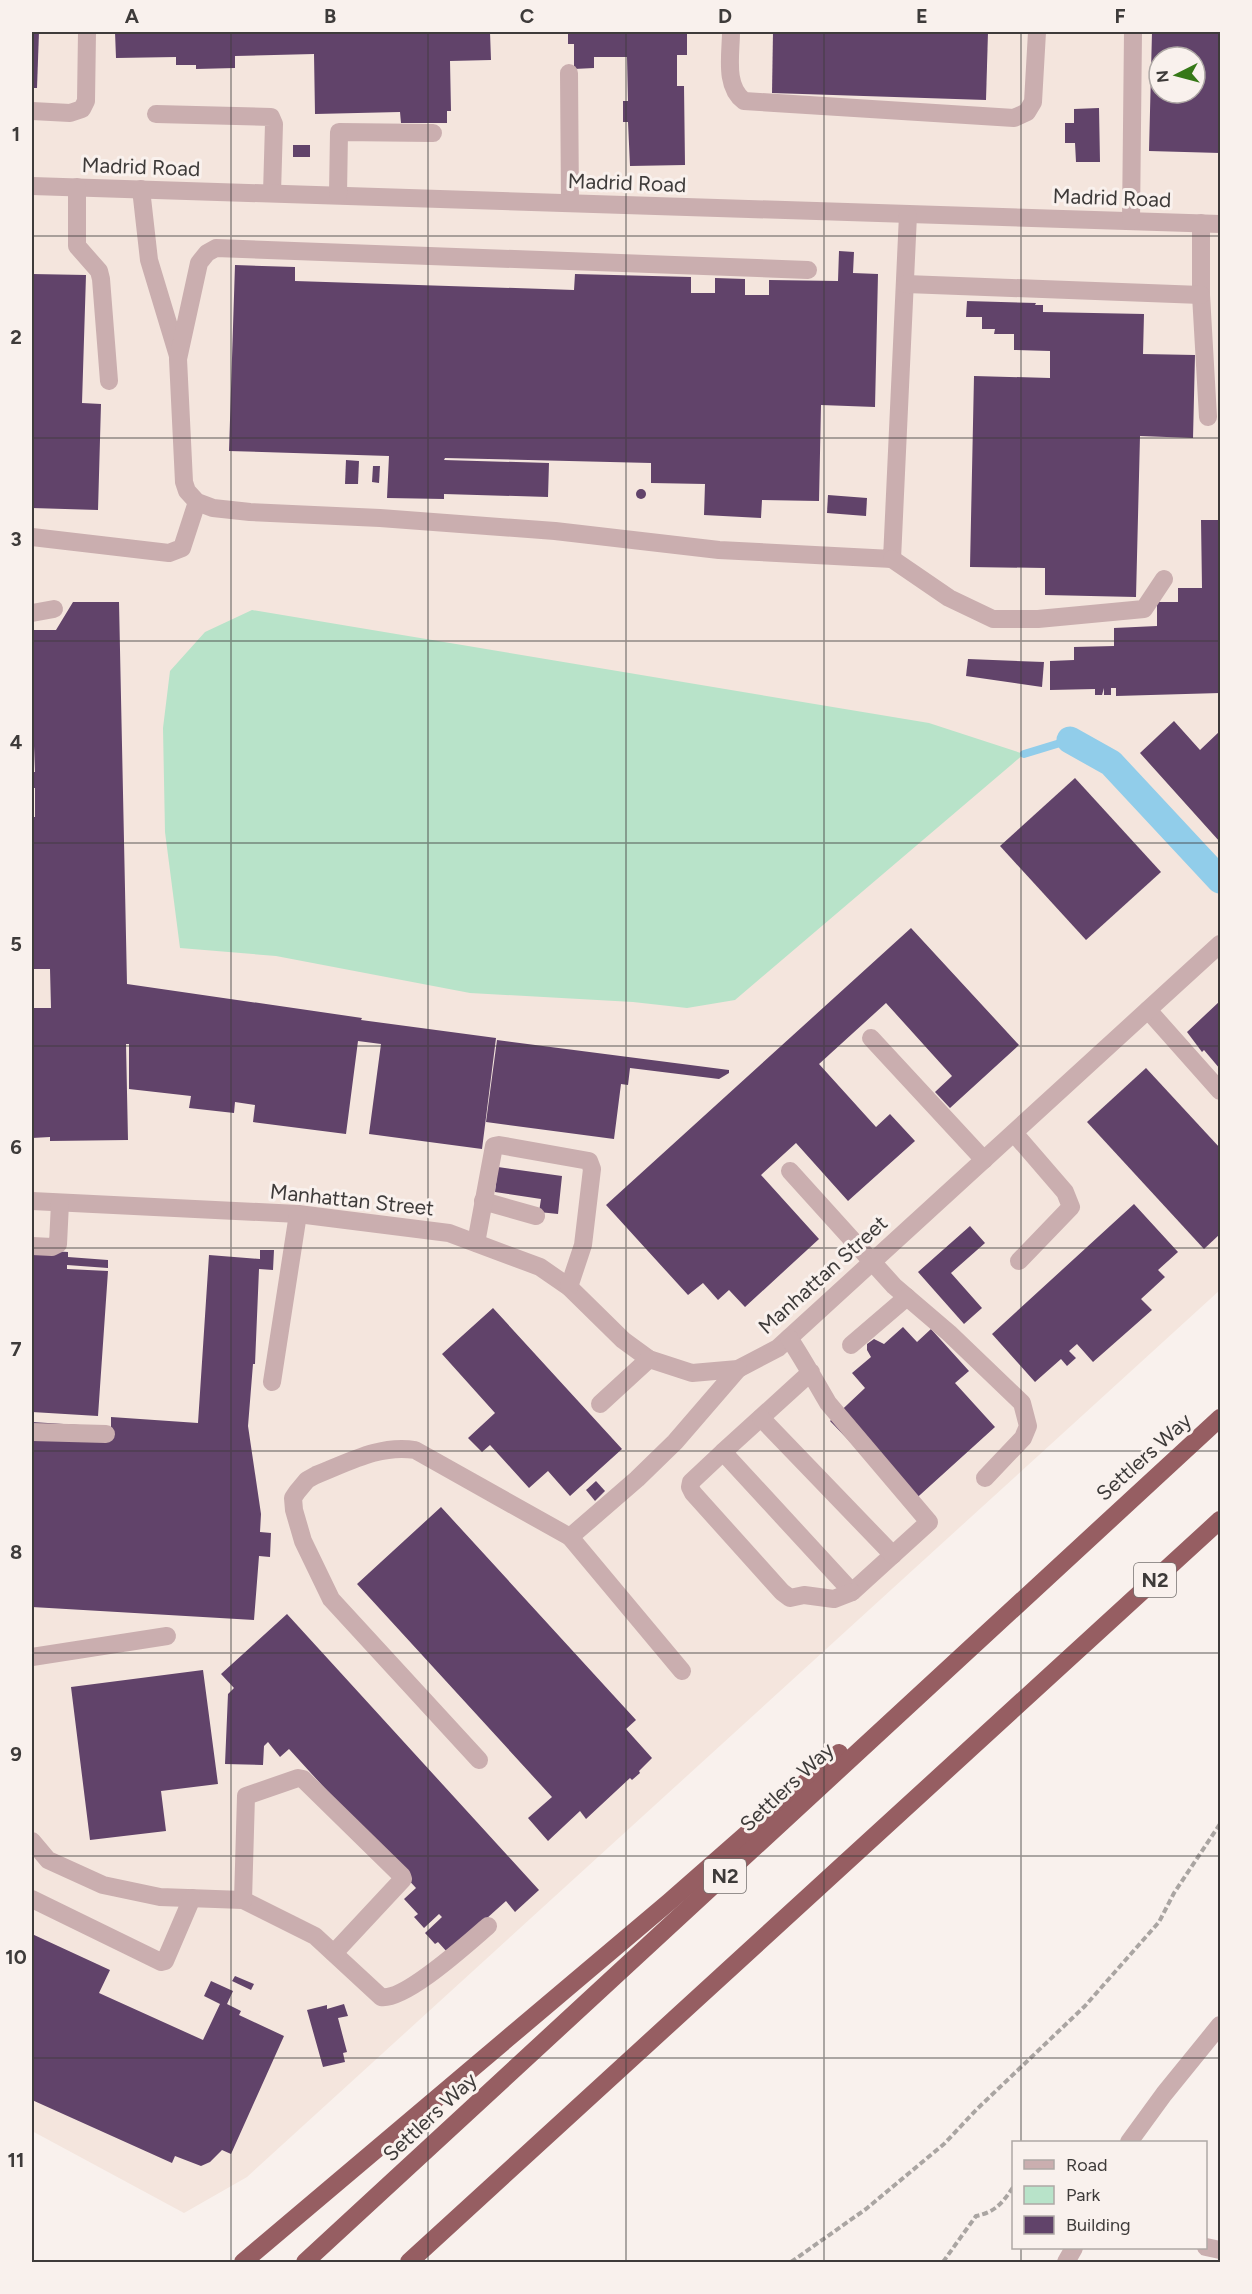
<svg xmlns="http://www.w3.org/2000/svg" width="1252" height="2294" font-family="Figtree,sans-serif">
<rect width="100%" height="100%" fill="#f9f1ed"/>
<path fill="#f4e5dd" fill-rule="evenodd" d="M32 32H1220V1290L247 2177 184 2213 32 2131ZM1159 57H1195V93H1159Z"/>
<path fill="#b8e3c9" d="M252 610 929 723 1024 754 735 1000 687 1008 633 1002 470 993 276 956 180 948 165 832 163 728 170 671 205 632Z"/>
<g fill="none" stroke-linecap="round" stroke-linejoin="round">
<path stroke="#91cdea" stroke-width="8" d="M1024 754 1070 740"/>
<path stroke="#91cdea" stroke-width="27" d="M1070 740 1111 763 1220 880"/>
</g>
<g fill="#61436a" fill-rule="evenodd">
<path d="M32 32H39L37 88H32Z"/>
<path d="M115 32H490L491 60 450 61 451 111H447V123H401L400 112 315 114 314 54 235 56V68L196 69V65H176V57L116 58Z"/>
<path d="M568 32H687V55H677V86H684L685 165 630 166 628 122H623V101H628L627 57H594V68L574 69V44H568Z"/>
<path d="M773 32H988L986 100 772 93Z"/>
<path d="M1152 32H1220V153L1149 151ZM1159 57H1195V93H1159Z"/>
<path d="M1099 108 1100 162H1076L1075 143H1065V123H1074V109Z"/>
<rect x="293" y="145" width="17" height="12"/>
<path d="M839 251 854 252 853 273 878 274 875 407 821 405 819 501 762 500 761 518 704 515 705 484 651 483V463L445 458 444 460 549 463 548 497 444 494V499L387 498 389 456 229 451 235 265 295 267V281L574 290 575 274 691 277V293H715V278L745 279V295H769V280L838 281Z"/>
<path d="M32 274 86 275 82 403 101 404 98 510 32 508Z"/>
<path d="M967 301 1036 303 1035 305H1043V312L1144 314 1143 354 1195 355 1193 438 1140 436 1136 597 1045 595V568L970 567 974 376 1050 378V351L1014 350V334H994L995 329H982V317H966Z"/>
<path d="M346 460 359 461 358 484H345Z"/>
<path d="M373 466H380L379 483 372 482Z"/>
<circle cx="641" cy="494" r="5"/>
<path d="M828 495 867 498 866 516 827 513Z"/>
<path d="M1201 520H1220V693L1116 696V688H1111V695H1104V688L1102 695H1095V689L1050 690V661L1074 660V647L1114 646V628L1157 626V602H1178V588H1202Z"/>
<path d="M73 602H119L127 984 362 1018 361 1020 496 1038 482 1149 369 1134 381 1044 358 1041 346 1134 253 1122 255 1105 235 1102 234 1113 189 1108 191 1096 129 1089V1044H126L128 1140 50 1141V1137L32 1138 33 1008H51L50 969H32V817H35V788H32V772H35L34 746H32V731H34V702H32V630H56Z"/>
<path d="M968 659 1044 662 1042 687 966 676Z"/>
<path d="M1174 721 1200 750 1220 731V842L1140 753Z"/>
<path d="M1075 778 1161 872 1086 940 1000 846Z"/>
<path d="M911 928 1019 1045 950 1108 935 1092 952 1076 886 1003 819 1064 876 1127 890 1114 915 1141 848 1201 796 1143 761 1175 819 1239 745 1307 729 1290 718 1300 703 1283 688 1295 606 1205Z"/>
<path d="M1220 1001V1069L1204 1050 1202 1052 1187 1032Z"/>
<path d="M497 1040 729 1070V1073L719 1079 630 1068 628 1085 621 1084 614 1139 486 1122Z"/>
<path d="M1146 1068 1220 1148V1234L1204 1249 1087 1122Z"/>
<path d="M498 1167 562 1176 558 1214 539 1212 541 1199 495 1192Z"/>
<path d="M1134 1204 1178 1252 1158 1270 1165 1277 1141 1299 1152 1310 1093 1362 1077 1344 1069 1351 1076 1358 1067 1366 1061 1359 1035 1382 992 1334Z"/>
<path d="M970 1226 985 1243 951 1273 982 1308 964 1324 918 1272Z"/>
<path d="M32 1250 68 1252V1257L108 1260V1268L67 1265V1269L108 1271 98 1416 32 1412Z"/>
<path d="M260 1250H274L273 1270 259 1269 255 1364H253L248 1426 261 1514 260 1532 271 1533 270 1557 259 1556 254 1620 32 1607V1422L111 1427V1417L198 1423 209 1255 260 1259Z"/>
<path d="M493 1308 622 1449 570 1496 548 1471 529 1488 490 1445 482 1452 468 1438 495 1413 442 1354Z"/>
<path d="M903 1327 917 1342 931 1329 969 1371 955 1383 995 1427 910 1504 830 1421 865 1388 852 1373 871 1357 867 1350V1344L874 1339 884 1344Z"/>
<path d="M596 1481 605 1491 595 1501 586 1490Z"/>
<path d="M441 1507 636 1720 626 1729 652 1758 639 1771 640 1773 632 1780 630 1778 586 1819 580 1811 548 1841 528 1818 552 1797 357 1584Z"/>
<path d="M287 1614 539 1890 515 1912 506 1901 448 1953 438 1942 435 1944 425 1933 442 1917 439 1914 424 1928 414 1917 418 1914 404 1899 416 1888 289 1749 280 1757 268 1742 264 1746 263 1765 225 1764 228 1694 234 1688 221 1674Z"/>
<path d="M203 1670 218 1784 161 1791 166 1831 90 1840 71 1687Z"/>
<path d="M32 1934 110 1970 99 1993 203 2040 220 2004 204 1996 211 1981 233 1991 227 2004 241 2011 239 2015 284 2036 231 2154 222 2150 210 2162 201 2166 175 2156 172 2163 32 2100Z"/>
<path d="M235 1976 254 1984 251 1990 232 1981Z"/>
<path d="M344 2004 348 2016 338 2018 347 2052 343 2053 345 2062 323 2067 307 2010 327 2005V2009Z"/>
</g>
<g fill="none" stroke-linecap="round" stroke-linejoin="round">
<g stroke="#aaa5a2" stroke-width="4" stroke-dasharray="6 3" stroke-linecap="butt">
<path d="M791 2262 866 2209 944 2144 977 2109 1085 2006 1159 1922 1174 1893 1220 1824"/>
<path d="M943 2262 976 2216C996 2212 1003 2202 1014 2186"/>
</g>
<g stroke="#caaeaf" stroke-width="18">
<path d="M731 32C731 54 724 86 744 101L1014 118 1027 112 1033 102 1037 32"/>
<path d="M569 73 570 203"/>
<path d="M32 111 70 113 82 109 86 101 87 32"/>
<path d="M156 114 271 117 274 124 272 193"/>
<path d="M32 186 1220 224"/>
<path d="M77 187V246L99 271 101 279 109 381"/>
<path d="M141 189 149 260 178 356"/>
<path d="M338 195 339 132 433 133"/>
<path d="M1131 221 1133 32"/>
<path d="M1201 223V295L1208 417"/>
<path d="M808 270 216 248 207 253 199 263 178 359 184 482 187 491 197 502 213 508 250 512 380 518 555 531 719 550 892 559 908 215"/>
<path d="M906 284 1201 295"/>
<path d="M32 537 169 553 182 548 197 502"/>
<path d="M892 559 949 598 993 619H1038L1144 609 1164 579"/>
<path d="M32 613 54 609"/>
<path d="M1148 1010 1220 1091"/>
<path d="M871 1038 984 1160"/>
<path d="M1014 1133 1065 1192 1071 1207 1019 1261"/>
<path d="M790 1171 894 1286 949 1333 1022 1403 1028 1426 1023 1438 985 1478"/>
<path d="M32 1201 298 1214 449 1233 540 1267 569 1287 623 1340 649 1359 692 1373 738 1369 778 1348 1220 944"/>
<path d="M483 1201 536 1216"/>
<path d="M476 1243 494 1146 499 1145 589 1161 592 1169 583 1245 569 1287"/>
<path d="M32 1246 52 1247 58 1244 60 1203"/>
<path d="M789 1338C803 1359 815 1381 828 1403L929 1522 852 1592 723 1452 811 1372"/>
<path d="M851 1345 907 1297"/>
<path d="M272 1382 298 1214"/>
<path d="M600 1404 649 1359"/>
<path d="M761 1418 893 1555"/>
<path d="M32 1432 106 1434"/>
<path d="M723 1452 691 1482 690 1487 693 1493 782 1592 790 1598 804 1595 834 1599 852 1592"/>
<path d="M570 1537 637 1479 675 1442 738 1369"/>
<path d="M32 1657 167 1636"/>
<path d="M479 1760 331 1599 303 1541 294 1510 293 1498 297 1492 307 1480 316 1475C347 1463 380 1444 415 1450L570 1537 682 1671"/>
<path d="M32 1841 48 1860 103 1885 160 1897 243 1900 315 1936 381 1997C405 2001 468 1943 488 1926"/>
<path d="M32 1899 161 1962 165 1961 192 1898"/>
<path d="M243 1900 246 1796 298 1778 303 1779 402 1876 403 1879 334 1953"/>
<path d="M1129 2142 1164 2094 1220 2025"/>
<path d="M1206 2247 1220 2250"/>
<path d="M1066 2262 1074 2248"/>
</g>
<g stroke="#965e62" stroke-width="18">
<path d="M243 2262 669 1902 839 1753"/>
<path d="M305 2262 1220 1418"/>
<path d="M409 2262 1220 1520"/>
</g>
</g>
<path fill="none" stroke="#3e3b3a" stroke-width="1.5" stroke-opacity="0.55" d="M231 32V2262M428 32V2262M626 32V2262M824 32V2262M1021 32V2142M32 236H1220M32 438H1220M32 641H1220M32 843H1220M32 1046H1220M32 1248H1220M32 1451H1220M32 1653H1220M32 1856H1220M32 2058H1220M1021 2248V2262"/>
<g text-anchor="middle" stroke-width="6" stroke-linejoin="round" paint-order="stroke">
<g fill="#f9f1ed" stroke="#767270" stroke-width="1.5">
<rect x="1134" y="1563" width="42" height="34" rx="4.5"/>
<rect x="704" y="1859" width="42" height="34" rx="4.5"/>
</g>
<g font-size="20" font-weight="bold" fill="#3e3b3a">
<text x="1155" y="1587">N2</text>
<text x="725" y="1883">N2</text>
</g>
<g font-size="21" fill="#3e3b3a" stroke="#f9f1ed">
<text transform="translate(141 167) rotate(2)" y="7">Madrid Road</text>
<text transform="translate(627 183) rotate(2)" y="7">Madrid Road</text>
<text transform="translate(1112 198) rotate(2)" y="7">Madrid Road</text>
<text transform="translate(352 1200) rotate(6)" y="7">Manhattan Street</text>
<text transform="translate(823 1275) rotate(-42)" y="7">Manhattan Street</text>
<text transform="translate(1144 1457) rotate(-42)" y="7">Settlers Way</text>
<text transform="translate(787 1787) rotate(-43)" y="7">Settlers Way</text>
<text transform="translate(430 2117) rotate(-43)" y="7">Settlers Way</text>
</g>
</g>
<rect width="1252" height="2294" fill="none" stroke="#f9f1ed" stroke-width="66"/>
<rect x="1012" y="2141" width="195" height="108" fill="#f9f1ed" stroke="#aea8a5" stroke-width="1.5"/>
<rect x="1024" y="2160" width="30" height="9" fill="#caaeaf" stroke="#aea8a5" stroke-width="1.5"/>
<text x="1066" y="2171" font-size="18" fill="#3e3b3a">Road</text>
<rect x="1024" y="2186" width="30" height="18" fill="#b8e3c9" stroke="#aea8a5" stroke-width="1.5"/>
<text x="1066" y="2201" font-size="18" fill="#3e3b3a">Park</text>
<rect x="1024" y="2216" width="30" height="18" fill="#61436a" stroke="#aea8a5" stroke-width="1.5"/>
<text x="1066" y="2231" font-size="18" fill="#3e3b3a">Building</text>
<g transform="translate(1177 75) rotate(264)"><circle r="28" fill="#f9f1ed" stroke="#aea8a5" stroke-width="1.5"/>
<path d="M0-4.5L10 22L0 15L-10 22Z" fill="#367817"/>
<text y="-9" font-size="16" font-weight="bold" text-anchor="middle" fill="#3e3b3a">N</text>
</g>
<rect x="33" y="33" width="1186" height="2228" fill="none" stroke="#3e3b3a" stroke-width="2"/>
<g font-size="20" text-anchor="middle" font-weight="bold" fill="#3e3b3a">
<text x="132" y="23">A</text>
<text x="330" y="23">B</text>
<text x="527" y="23">C</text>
<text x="725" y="23">D</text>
<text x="922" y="23">E</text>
<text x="1120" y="23">F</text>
<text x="16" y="141">1</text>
<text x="16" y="344">2</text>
<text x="16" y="546">3</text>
<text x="16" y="749">4</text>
<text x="16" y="951">5</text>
<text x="16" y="1154">6</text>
<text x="16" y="1356">7</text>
<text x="16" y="1559">8</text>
<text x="16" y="1761">9</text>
<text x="16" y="1964">10</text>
<text x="16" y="2167">11</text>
</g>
</svg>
